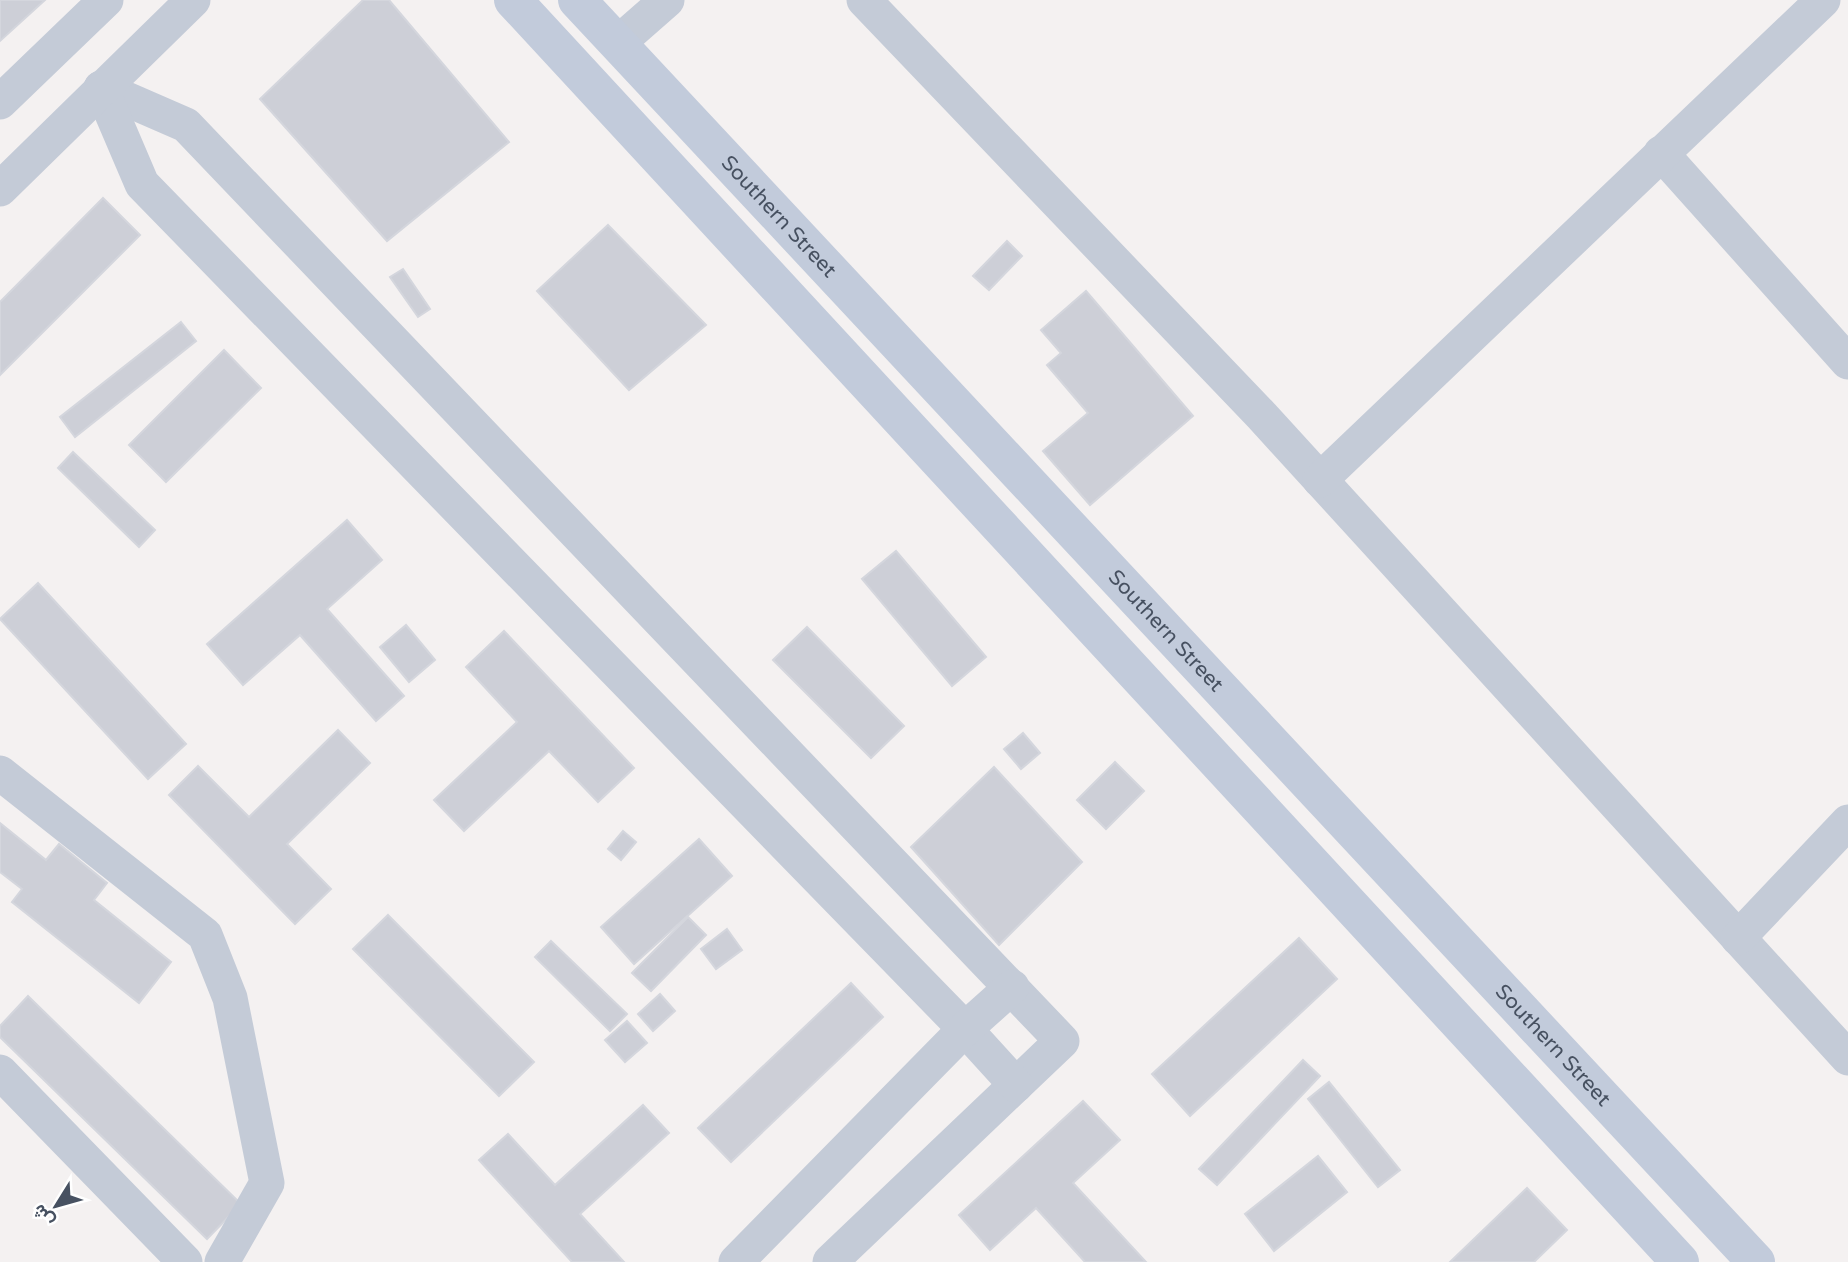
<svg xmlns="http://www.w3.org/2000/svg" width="1848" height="1262" font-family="'Varela Round',Vazirmatn,sans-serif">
<rect width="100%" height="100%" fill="#f4f1f1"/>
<g fill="#cdcfd7" stroke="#d4d6dd" stroke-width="2">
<path d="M0 0H45L0 41Z"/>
<path d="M363 0H389L509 142 387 241 260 99Z"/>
<path d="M103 198 140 235 0 375V302Z"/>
<path d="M608 225 706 325 629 390 537 291Z"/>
<path d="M1007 241 1022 256 989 290 973 276Z"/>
<path d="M403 269 430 309 418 317 390 277Z"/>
<path d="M1086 291 1193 416 1090 505 1043 451 1088 413 1047 365 1061 353 1041 330Z"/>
<path d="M181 322 196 341 75 437 60 417Z"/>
<path d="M224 350 261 388 166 482 129 445Z"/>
<path d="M73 452 155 530 139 547 58 468Z"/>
<path d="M347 520 382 560 327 609 404 696 376 721 300 635 243 685 207 644Z"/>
<path d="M896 551 986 657 952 686 862 579Z"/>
<path d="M38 583 186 744 148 779 0 619Z"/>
<path d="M406 625 435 660 409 682 380 647Z"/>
<path d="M807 627 904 726 871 758 773 660Z"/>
<path d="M504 631 634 768 598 802 549 751 464 831 434 800 517 722 466 667Z"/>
<path d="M338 730 370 763 287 844 331 889 295 924 169 795 198 766 249 817Z"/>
<path d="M1023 733 1040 753 1021 769 1004 749Z"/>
<path d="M1115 762 1144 791 1106 829 1077 800Z"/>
<path d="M994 767 1082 862 999 945 911 847Z"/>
<path d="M0 823 46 860 59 844 107 883 94 900 171 962 139 1003 12 902 22 889 0 872Z"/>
<path d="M623 831 636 842 621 860 608 849Z"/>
<path d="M699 839 732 876 634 964 601 927Z"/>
<path d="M388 915 534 1062 499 1096 353 949Z"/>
<path d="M688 917 706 935 651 991 632 973Z"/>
<path d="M727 929 742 950 716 969 701 949Z"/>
<path d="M1299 938 1337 979 1190 1116 1152 1074Z"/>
<path d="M551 941 627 1014 610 1031 535 957Z"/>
<path d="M851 983 883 1017 731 1162 698 1128Z"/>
<path d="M660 994 675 1011 653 1031 638 1014Z"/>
<path d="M28 996 241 1204 207 1239 0 1037V1026Z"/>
<path d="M627 1021 647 1043 625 1062 605 1040Z"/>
<path d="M1303 1060 1320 1076 1217 1185 1199 1169Z"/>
<path d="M1329 1082 1400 1170 1378 1187 1308 1099Z"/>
<path d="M1083 1101 1120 1140 1073 1183 1146 1262H1085L1036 1208 990 1250 959 1215Z"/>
<path d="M643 1105 669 1133 580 1214 624 1262H572L479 1160 508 1134 555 1185Z"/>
<path d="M1318 1156 1347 1192 1274 1251 1245 1214Z"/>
<path d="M1527 1188 1567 1230 1534 1262H1450Z"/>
</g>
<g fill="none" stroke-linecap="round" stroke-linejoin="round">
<g stroke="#c4cbd7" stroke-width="35">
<path d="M864 0 1262 416 1848 1058"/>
<path d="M618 43 667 0"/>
<path d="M101 88 186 125 1062 1041 830 1262"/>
<path d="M101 88 142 184 965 1029 1016 1085"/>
<path d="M0 102 106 0"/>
<path d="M1661 153 1848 362"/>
<path d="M0 189 193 0"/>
<path d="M1320 480 1823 0"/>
<path d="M0 773 205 935 230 998 267 1183 222 1262"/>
<path d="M1738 938 1848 822"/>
<path d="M0 1072 185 1262"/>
<path d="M736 1262 965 1029 1012 987"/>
</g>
<g stroke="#c2cbdb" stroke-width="38">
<path d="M513 0 1680 1262"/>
<path id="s1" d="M577 0 1756 1262"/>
</g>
</g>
<g text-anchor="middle" stroke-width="5" stroke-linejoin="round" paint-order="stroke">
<g font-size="21" fill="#475161" stroke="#fff">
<text dy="7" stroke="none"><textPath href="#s1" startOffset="296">Southern Street</textPath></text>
<text dy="7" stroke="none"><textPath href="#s1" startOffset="863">Southern Street</textPath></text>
<text dy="7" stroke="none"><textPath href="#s1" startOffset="1430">Southern Street</textPath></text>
</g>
</g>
<g transform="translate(56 1206) rotate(233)" stroke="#ffffff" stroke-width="5" paint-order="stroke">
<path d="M0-5L12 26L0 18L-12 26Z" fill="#475161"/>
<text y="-10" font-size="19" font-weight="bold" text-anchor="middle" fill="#475161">ش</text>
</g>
</svg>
